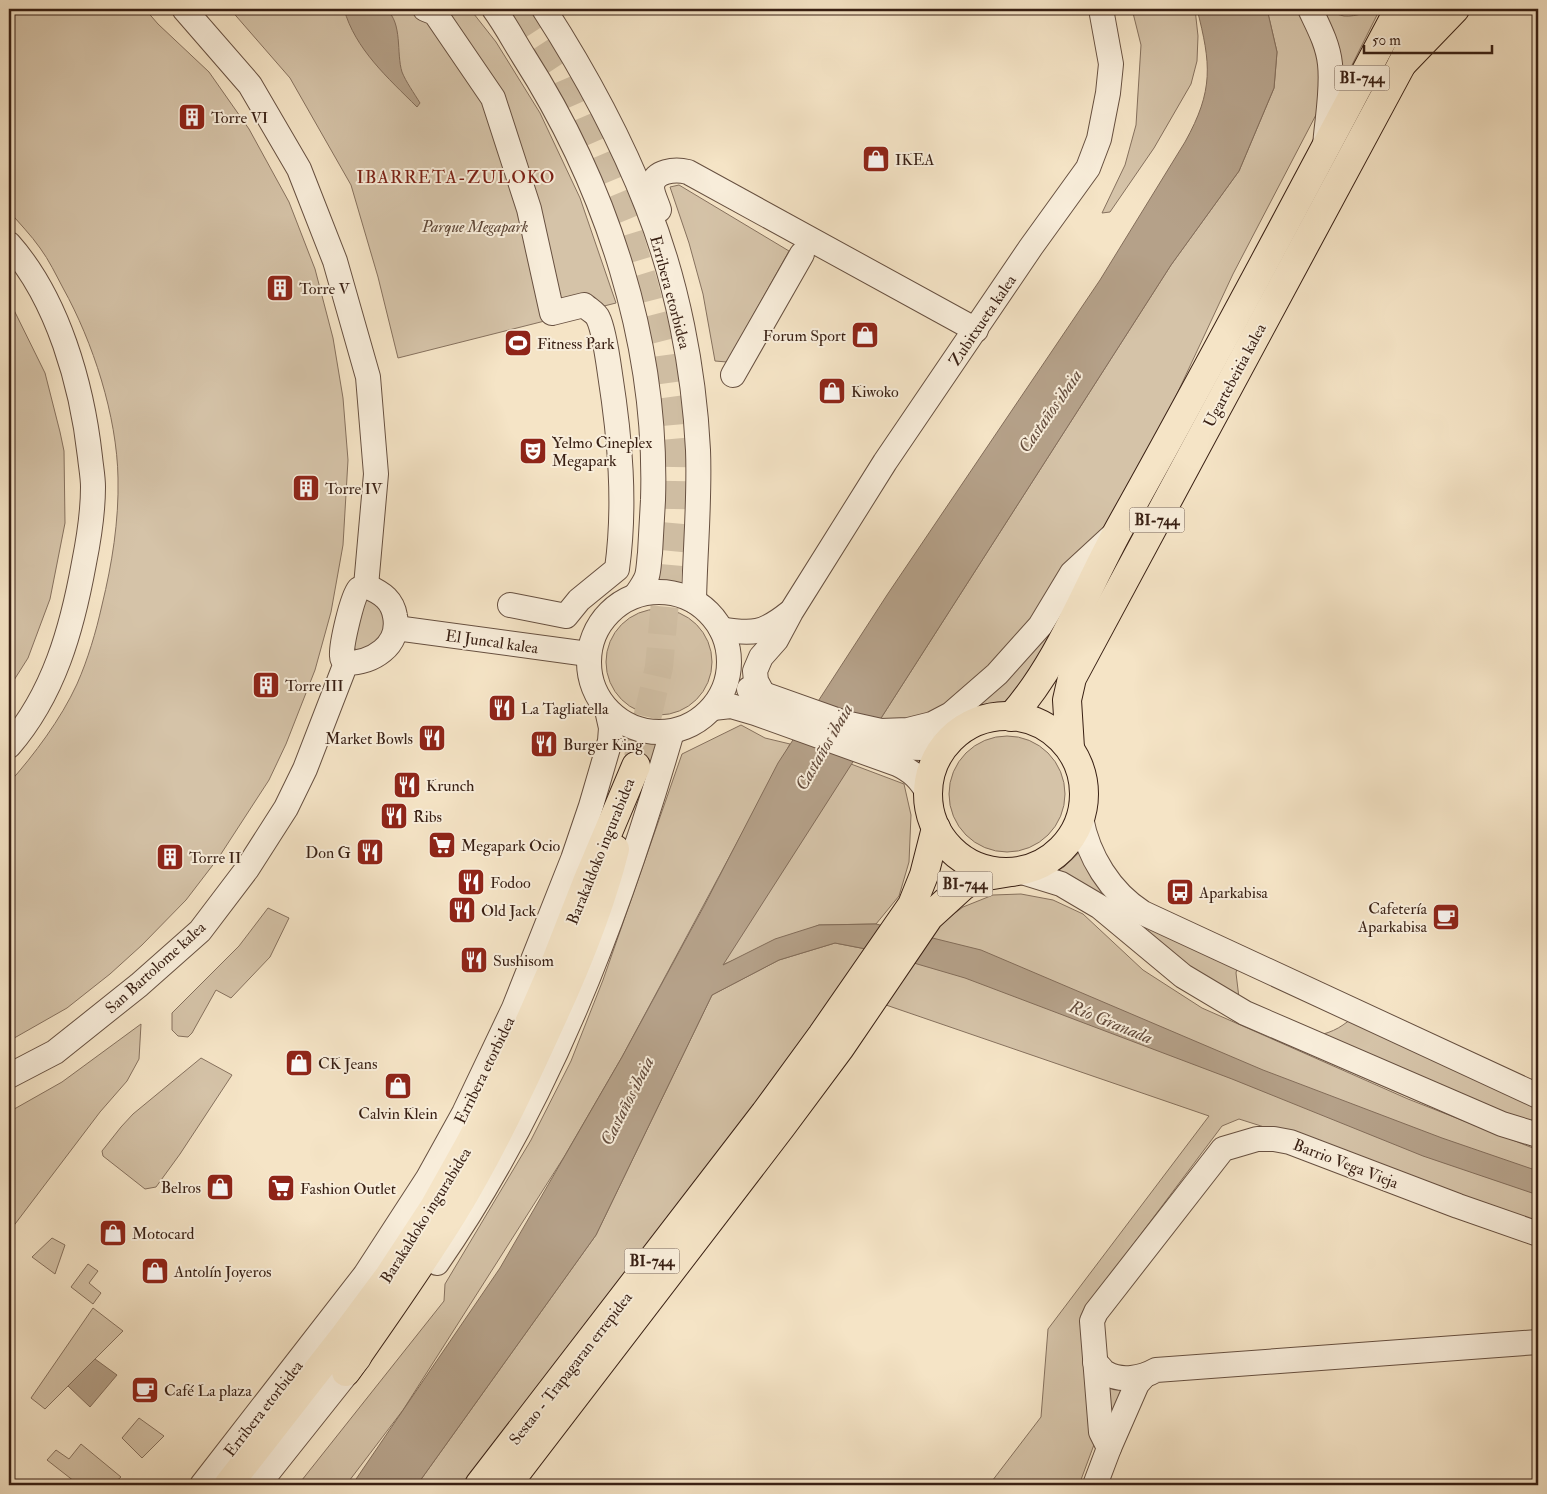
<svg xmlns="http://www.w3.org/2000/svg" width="1547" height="1494" font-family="'IM FELL Double Pica',serif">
<rect width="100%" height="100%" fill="#f5e4c6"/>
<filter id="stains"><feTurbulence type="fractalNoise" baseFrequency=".004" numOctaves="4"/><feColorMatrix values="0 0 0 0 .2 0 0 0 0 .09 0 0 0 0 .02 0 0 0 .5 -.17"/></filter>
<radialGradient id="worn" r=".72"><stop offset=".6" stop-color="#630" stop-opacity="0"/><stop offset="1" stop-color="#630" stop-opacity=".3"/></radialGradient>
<g fill="#d5c3a8" stroke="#86715e">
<path d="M9 9H145L158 24 209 72 249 129 289 202 315 269 333 338 343 398 348 460 343 545 331 612 315 670 286 744 269 780 219 857 186 900 142 945 110 974 67 1008 9 1041V783C34 755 61 719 77 684 88 659 96 632 102 605 112 564 119 521 118 478 117 416 93 342 63 288 56 275 49 260 40 248 31 235 19 223 9 211Z"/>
<path d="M230 9H470L496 42 540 113 580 198 616 303 398 358 378 277 351 185 290 78Z"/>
<path d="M1132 9H1195L1198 36 1197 61 1191 84 1154 148 1110 212 1102 213 1125 165 1136 125 1141 45Z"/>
<path d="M1267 9H1308L1330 88 1233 274 1063 638 1011 717C972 718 947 735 932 771L867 740 1171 265 1239 171 1274 88 1277 52Z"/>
<path d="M1317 9C1326 9 1334 14 1344 16 1357 17 1368 11 1380 9L1341 87Z"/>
<path d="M679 185 789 251 727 362 715 361 703 294 689 243 670 187Z"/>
<path d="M9 300 45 373 60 432 64 451 65 523 50 599 28 658 9 688Z"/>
<path d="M369 598H373L388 621 377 644 356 651 353 644 364 601Z"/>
<circle cx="659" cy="662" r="53"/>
<path d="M741 725 765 738 790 744 622 1057 564 1157 403 1410 346 1485H298L444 1301 445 1284 531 1140 571 1061 603 980 682 754Z"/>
<circle cx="1007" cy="794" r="58"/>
<path d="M851 764 904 784 911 815 909 862 899 896 876 924 819 925 722 965Z"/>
<path d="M1091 841 1119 893 1239 957 1236 973 1239 998 1044 878 1064 867Z"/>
<path d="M1021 894 1053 900 1083 914 1143 970 1202 1008 1408 1099 1538 1150V1225L1327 1147 1239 1119 1222 1126 1084 1310 1095 1442 1079 1485H989L1041 1417 1048 1329 1209 1116 886 1005 932 930 963 907 993 895Z"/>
<path d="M268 908 289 918 270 957 231 998 216 990 192 1033 188 1037 178 1036 172 1030V1013L239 946Z"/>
<path d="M835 943 866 949 749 1120 466 1485H417L596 1235 712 995 779 960Z"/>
<path d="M1358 1013 1538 1096V1135L1315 1036C1335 1032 1343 1026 1358 1013Z"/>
<path d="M141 1024 139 1059 127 1081 100 1112 9 1232V1112L62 1082Z"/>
<path d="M201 1058 232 1075 180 1154 156 1187 145 1189 103 1156 102 1151 121 1127 133 1114Z"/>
<path d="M52 1238 65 1245 55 1274 32 1257Z"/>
<path d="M88 1264 98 1271 89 1283 101 1293 93 1304 71 1287Z"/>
<path d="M93 1308 123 1331 45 1409 31 1398Z"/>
<path d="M1105 1384 1127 1387 1109 1427Z"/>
<path d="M139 1418 164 1436 142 1458 122 1438Z"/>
<path d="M81 1444 121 1477 112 1485H79L47 1460 56 1450 69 1459Z"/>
</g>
<g fill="#b5a189" stroke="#836d5a">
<path d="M344 9H386C403 23 396 53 402 72 406 82 414 93 420 103L417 107C388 78 355 49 344 9Z"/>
<path d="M1197 9H1267L1277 52 1274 88 1239 171 1171 265 723 965 775 939 819 925 876 924 981 950 1263 1070 1442 1138 1538 1171V1195L1423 1156 1232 1079 965 978 866 949 835 943 779 960 712 995 596 1235 417 1485H352L500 1268 622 1057 704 906 778 763 887 595 1100 280 1185 142C1214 90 1211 64 1197 9Z"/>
<path d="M95 1359 117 1375 90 1407 68 1386Z"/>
</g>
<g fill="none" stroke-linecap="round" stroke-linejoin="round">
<path stroke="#cfbda2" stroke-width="28" stroke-dasharray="28 14" stroke-linecap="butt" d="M518 9 564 79 600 162 625 222 644 284 661 350 669 409 674 465 673 515 659 667 636 766"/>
<g stroke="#675040" stroke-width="26">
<g id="minor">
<path d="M184 9 250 85 299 169 335 261 368 377 376 474 366 586"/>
<path d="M425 9 435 13 493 98 529 209 552 313 584 305C588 309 596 313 598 318 604 330 608 360 610 374 620 438 626 504 617 569L579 600 566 616 510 605"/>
<path d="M494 9C505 24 514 41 524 57 607 187 658 344 653 500 652 518 651 535 650 553 649 560 649 569 647 576 645 582 640 589 636 595"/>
<path d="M544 9C584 71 620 137 647 206 677 282 694 369 698 450 700 500 695 550 694 601"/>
<path d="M1310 9C1318 26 1328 44 1330 64 1333 90 1327 119 1325 146"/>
<path d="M659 210C657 203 652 194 652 187 653 170 676 169 688 172L976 330"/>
<path d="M9 244C58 299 82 385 90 457 91 467 93 477 93 487 93 512 89 538 84 563 72 629 54 694 9 746"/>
<path d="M733 375 802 254"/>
<circle cx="659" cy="662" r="70"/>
<path d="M396 628 588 654"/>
<path d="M721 629C753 635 764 633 789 613"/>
<path d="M749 689 845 723 854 736 889 747 922 748 945 746"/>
<path d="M763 694 756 681 755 671 761 657 776 640 791 612 885 462 1031 247 1088 168 1099 139 1108 93 1111 64 1101 9"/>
<path d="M713 708 731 706 755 713 897 764C912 771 920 779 928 793"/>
<path d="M845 723 881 731 908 730 932 724 951 714 997 674 1040 626 1072 573 1111 537"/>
<path d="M1081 818C1088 856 1110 892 1143 913L1538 1096"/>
<path d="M1019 871 1061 884 1100 907 1183 976 1245 1013 1502 1124 1538 1135"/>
<path d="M9 1076 55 1052 139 985 200 931 247 869 286 808 305 769 346 663C343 661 342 660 342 656 341 645 352 597 359 589L366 586C373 589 381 593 386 598 391 603 394 610 395 616 401 646 372 663 346 663"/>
<path d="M437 1263C548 1103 618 918 672 732"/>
<path d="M1095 1362C1099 1365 1102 1371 1106 1373 1121 1382 1142 1378 1156 1370L1538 1342"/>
<path d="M1109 1448 1101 1432 1092 1321 1096 1312 1223 1149 1257 1139H1274L1290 1142 1458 1206 1538 1234"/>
<path d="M202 1485 365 1275 428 1178 464 1113 514 1008 573 859 591 806 610 741 611 728 607 710"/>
<path d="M258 1485 359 1358"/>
<path d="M1095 1485 1109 1448 1137 1384 1144 1376"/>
</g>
</g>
<g stroke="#381f13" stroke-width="30">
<g id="major">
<circle cx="1006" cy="794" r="78"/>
<path d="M1011 717C1060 662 1085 590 1120 527 1216 356 1307 182 1399 9"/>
<path d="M1070 748 1067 700 1072 678 1402 64 1428 9"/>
<path d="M346 1372C383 1319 420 1267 454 1212 491 1151 521 1087 550 1023 576 967 600 909 615 849"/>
<path d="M228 1485 345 1335 389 1276 433 1209 470 1143 515 1055 554 966 587 882 636 766"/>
<path d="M479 1485 765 1113 822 1035 912 905 924 875 936 828"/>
<path d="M507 1485 782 1126 840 1048 929 917 963 886 975 878 1011 872"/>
</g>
</g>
<g stroke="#381f13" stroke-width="30">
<path id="highway" d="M1402 64 1455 9"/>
</g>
<use href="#minor" stroke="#f8edda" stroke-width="24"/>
<use href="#major" stroke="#f5e4c6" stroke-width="28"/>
<use href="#highway" stroke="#f5e4c6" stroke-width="28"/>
</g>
<defs>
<g id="building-square" transform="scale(1.4375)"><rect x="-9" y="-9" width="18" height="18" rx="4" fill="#8f2418" stroke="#f8edda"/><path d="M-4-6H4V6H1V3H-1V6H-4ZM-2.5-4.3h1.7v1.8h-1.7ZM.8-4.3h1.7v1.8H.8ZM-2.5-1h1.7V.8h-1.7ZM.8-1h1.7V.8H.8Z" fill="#fff"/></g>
<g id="shop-square" transform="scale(1.4375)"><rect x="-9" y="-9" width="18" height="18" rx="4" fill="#8f2418" stroke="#f8edda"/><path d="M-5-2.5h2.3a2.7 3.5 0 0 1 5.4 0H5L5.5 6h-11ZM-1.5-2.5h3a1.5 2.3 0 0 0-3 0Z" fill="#fff"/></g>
<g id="stadium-square" transform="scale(1.4375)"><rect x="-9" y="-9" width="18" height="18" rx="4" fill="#8f2418" stroke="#f8edda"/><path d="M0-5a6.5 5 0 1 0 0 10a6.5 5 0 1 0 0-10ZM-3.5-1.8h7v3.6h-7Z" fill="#fff"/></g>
<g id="theatre-square" transform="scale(1.4375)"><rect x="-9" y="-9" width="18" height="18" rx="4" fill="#8f2418" stroke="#f8edda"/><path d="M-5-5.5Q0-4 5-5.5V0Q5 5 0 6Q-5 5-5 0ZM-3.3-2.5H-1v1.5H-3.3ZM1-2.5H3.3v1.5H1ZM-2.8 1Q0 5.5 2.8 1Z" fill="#fff"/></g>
<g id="restaurant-square" transform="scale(1.4375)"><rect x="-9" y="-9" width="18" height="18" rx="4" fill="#8f2418" stroke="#f8edda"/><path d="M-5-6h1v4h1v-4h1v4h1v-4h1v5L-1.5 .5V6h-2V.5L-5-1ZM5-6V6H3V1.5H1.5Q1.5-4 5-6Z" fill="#fff"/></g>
<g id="supermarket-square" transform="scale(1.4375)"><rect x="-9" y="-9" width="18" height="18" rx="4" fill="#8f2418" stroke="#f8edda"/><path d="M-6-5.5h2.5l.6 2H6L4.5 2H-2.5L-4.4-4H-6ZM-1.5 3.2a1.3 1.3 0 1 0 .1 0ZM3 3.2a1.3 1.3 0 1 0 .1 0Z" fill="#fff"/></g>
<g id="bus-square" transform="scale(1.4375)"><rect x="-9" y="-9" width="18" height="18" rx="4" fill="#8f2418" stroke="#f8edda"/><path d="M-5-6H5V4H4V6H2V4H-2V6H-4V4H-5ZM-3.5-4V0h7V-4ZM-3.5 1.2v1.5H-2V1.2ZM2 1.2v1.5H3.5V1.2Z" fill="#fff"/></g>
<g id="cafe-square" transform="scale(1.4375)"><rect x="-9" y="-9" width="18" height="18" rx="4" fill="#8f2418" stroke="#f8edda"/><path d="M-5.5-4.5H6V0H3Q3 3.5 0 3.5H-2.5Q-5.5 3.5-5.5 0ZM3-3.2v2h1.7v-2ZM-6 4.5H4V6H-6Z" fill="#fff"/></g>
</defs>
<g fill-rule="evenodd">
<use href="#building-square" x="192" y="117"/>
<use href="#shop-square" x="876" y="159"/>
<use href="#building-square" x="280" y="288"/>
<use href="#shop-square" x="865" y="335"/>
<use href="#stadium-square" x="518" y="343"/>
<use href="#shop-square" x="832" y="391"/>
<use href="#theatre-square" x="533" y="451"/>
<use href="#building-square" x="306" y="488"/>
<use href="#building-square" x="266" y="685"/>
<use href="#restaurant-square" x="502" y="708"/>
<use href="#restaurant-square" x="432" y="738"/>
<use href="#restaurant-square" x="544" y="744"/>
<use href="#restaurant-square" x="407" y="785"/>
<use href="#restaurant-square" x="394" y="816"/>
<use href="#supermarket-square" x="442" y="845"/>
<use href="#restaurant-square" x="370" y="852"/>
<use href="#building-square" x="170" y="857"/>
<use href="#restaurant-square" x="471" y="882"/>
<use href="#bus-square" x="1180" y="892"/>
<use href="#restaurant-square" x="462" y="910"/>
<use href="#cafe-square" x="1446" y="917"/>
<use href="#restaurant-square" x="474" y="960"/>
<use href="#shop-square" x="299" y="1063"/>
<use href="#shop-square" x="398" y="1086"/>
<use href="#shop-square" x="220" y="1187"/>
<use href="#supermarket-square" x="281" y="1188"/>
<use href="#shop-square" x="113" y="1233"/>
<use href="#shop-square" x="155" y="1271"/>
<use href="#cafe-square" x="145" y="1390"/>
</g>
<g text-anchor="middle" stroke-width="4" stroke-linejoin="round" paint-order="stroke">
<g fill="#f8edda" stroke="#725d4f" stroke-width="1">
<rect x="1334.5" y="65.5" width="55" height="25" rx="4"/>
<rect x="1129.5" y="507.5" width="55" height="25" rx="4"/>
<rect x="937.5" y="871.5" width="55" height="25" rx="4"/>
<rect x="624.5" y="1248.5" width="55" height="25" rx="4"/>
</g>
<g font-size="15" font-weight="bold" fill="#381f13">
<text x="1362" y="83">BI-744</text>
<text x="1157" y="525">BI-744</text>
<text x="965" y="889">BI-744</text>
<text x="652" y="1266">BI-744</text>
</g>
<g font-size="16" fill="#381f13" stroke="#f8edda" text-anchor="start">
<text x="211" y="123">Torre VI</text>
<text x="895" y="165">IKEA</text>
<text x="299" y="294">Torre V</text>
<text x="846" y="341" text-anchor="end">Forum Sport</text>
<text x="537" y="349">Fitness Park</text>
<text x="851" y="397">Kiwoko</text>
<text x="552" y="448">Yelmo Cineplex<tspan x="552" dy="18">Megapark</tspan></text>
<text x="325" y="494">Torre IV</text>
<text x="285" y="691">Torre III</text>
<text x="521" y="714">La Tagliatella</text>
<text x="413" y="744" text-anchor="end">Market Bowls</text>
<text x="563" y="750">Burger King</text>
<text x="426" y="791">Krunch</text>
<text x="413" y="822">Ribs</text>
<text x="461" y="851">Megapark Ocio</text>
<text x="351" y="858" text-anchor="end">Don G</text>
<text x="189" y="863">Torre II</text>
<text x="490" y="888">Fodoo</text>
<text x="1199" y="898">Aparkabisa</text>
<text x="1427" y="914" text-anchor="end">Cafetería<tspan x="1427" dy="18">Aparkabisa</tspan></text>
<text x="481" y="916">Old Jack</text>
<text x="493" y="966">Sushisom</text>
<text x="318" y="1069">CK Jeans</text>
<text x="398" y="1119" text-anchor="middle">Calvin Klein</text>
<text x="201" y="1193" text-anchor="end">Belros</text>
<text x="300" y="1194">Fashion Outlet</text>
<text x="132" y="1239">Motocard</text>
<text x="174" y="1277">Antolín Joyeros</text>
<text x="164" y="1396">Café La plaza</text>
</g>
<g font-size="16" font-style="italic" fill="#5f4838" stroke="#f8edda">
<text x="475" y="232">Parque Megapark</text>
</g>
<g font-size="16" fill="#381f13" stroke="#f8edda">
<text transform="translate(671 292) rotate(75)" y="6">Erribera etorbidea</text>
<text transform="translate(982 320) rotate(-56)" y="6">Zubitxueta kalea</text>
<text transform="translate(1234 375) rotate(-62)" y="6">Ugartebeitia kalea</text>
<text transform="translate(492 641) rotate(8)" y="6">El Juncal kalea</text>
<text transform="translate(600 851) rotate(-68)" y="6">Barakaldoko ingurabidea</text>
<text transform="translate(155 967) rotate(-42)" y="6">San Bartolome kalea</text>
<text transform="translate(484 1070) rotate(-64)" y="6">Erribera etorbidea</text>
<text transform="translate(1346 1163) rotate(21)" y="6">Barrio Vega Vieja</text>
<text transform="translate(425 1215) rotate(-58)" y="6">Barakaldoko ingurabidea</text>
<text transform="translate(570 1368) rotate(-52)" y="6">Sestao - Trapagaran errepidea</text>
<text transform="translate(263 1408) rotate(-52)" y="6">Erribera etorbidea</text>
</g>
<g font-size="18" letter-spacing="1" fill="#7a1f14" stroke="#f8edda">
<text x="456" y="183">IBARRETA-ZULOKO</text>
</g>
<g font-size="18" font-style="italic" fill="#644c3c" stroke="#f8edda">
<text transform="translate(1050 411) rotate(-55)" y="6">Castaños ibaia</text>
<text transform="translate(824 747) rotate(-60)" y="6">Castaños ibaia</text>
<text transform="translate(1111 1022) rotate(22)" y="6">Río Granada</text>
<text transform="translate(627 1101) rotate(-63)" y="6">Castaños ibaia</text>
</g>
</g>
<rect width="1547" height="1494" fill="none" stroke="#f5e4c6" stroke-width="30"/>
<rect x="10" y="10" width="1527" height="1474" fill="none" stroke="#381f13" stroke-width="2.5"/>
<rect x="15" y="15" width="1517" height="1464" fill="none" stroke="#381f13"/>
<path d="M1364 45v8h128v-8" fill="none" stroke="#381f13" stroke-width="2.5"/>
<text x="1372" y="45" font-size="15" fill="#381f13" stroke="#f8edda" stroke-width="4" paint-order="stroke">50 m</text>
<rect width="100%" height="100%" filter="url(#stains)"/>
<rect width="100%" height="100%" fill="url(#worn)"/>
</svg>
